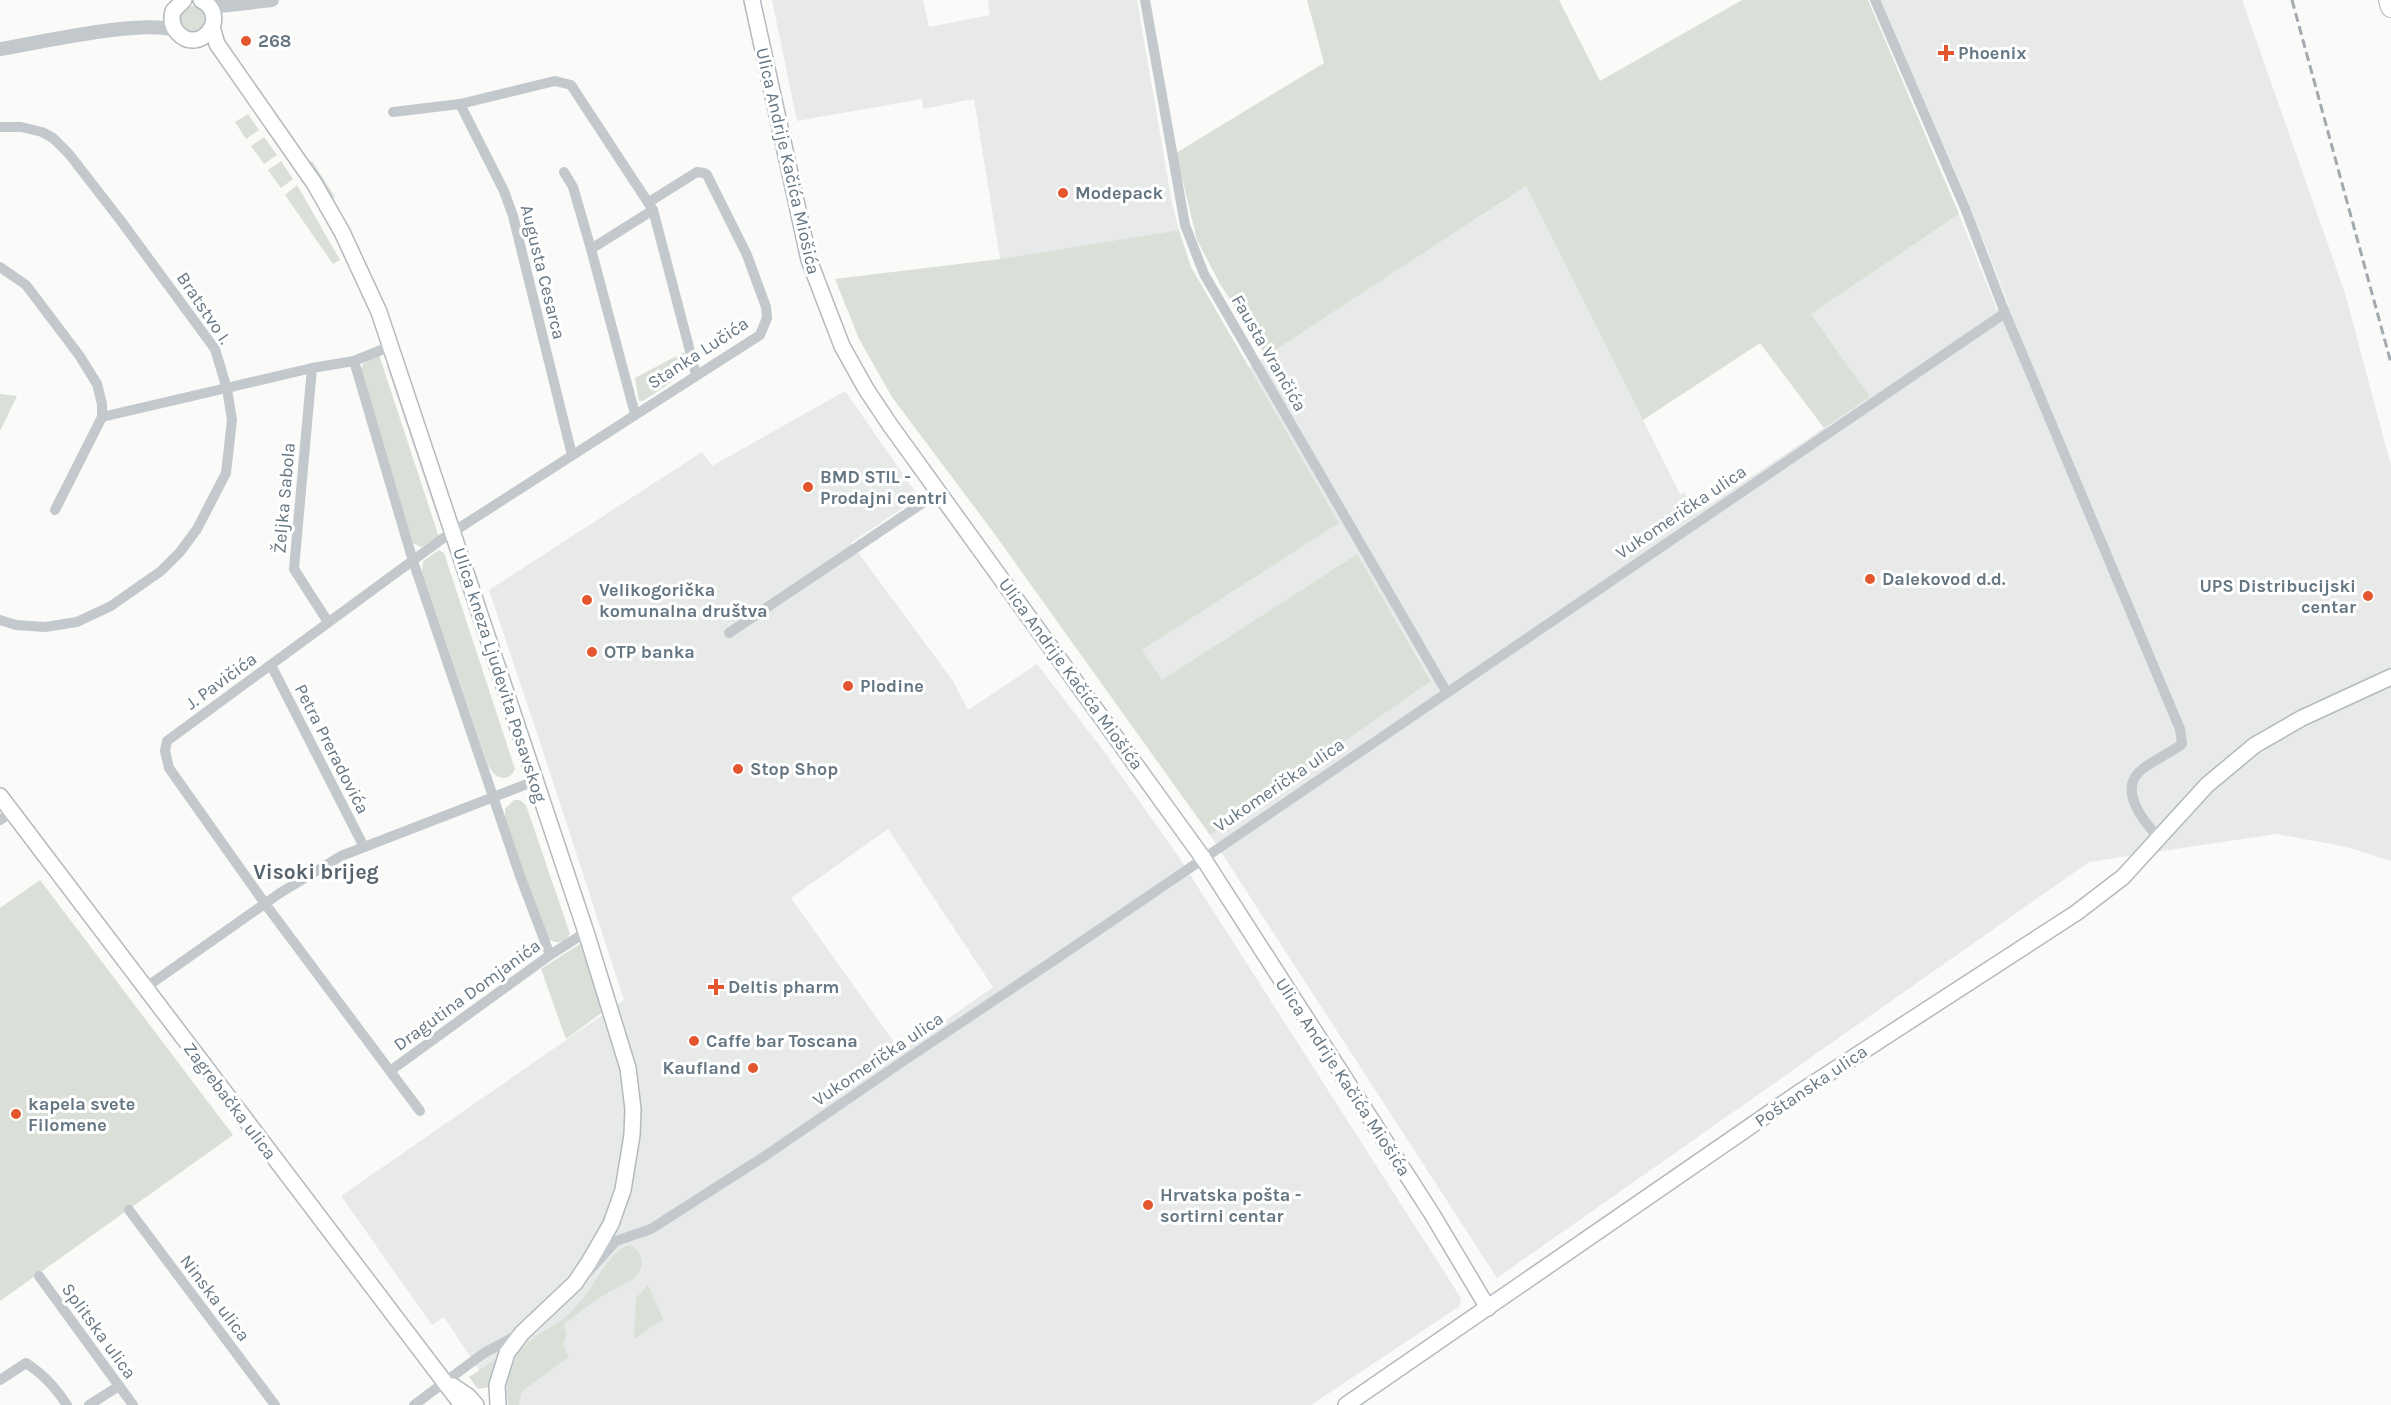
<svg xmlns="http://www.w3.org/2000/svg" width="2391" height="1405" font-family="Karla,sans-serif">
<rect width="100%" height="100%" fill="#fafaf8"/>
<g fill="#e8e9e9" fill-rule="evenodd">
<path d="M772 0H923L929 27 990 15 988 0H1137L1172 203 1179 230 1000 259 974 99 923 109 922 99 797 121Z"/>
<path d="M1880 0H2242L2345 293 2391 466V861L2347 847 2276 834 2089 862 1497 1278 1210 835 1431 680 1357 554 1161 681 1142 650 1339 523 1248 368 1526 186 1680 494 1684 492 1697 513 1870 397 1811 314 1959 214 1997 310 2009 306 1967 198Z"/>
<path d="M845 391 919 497 851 543 953 681 968 710 1037 664 1106 754 1178 856 1461 1298 1460 1306 1311 1405H502L444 1317 432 1325 341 1196 624 1000 542 748 489 590 702 452 712 466ZM888 829 993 987 901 1052 791 898Z"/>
</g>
<g fill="#dadfd7">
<path d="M1307 0H1559L1600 81 1742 0H1868L1959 214 1811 314 1870 397 1824 428 1760 343 1643 420 1526 186 1266 356 1220 284 1197 240 1176 153 1324 63Z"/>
<circle cx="193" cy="19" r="13"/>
<path d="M248 114 259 130 246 139 235 122Z"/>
<path d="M264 137 277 155 264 164 251 146Z"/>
<path d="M281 161 293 179 281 188 268 170Z"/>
<path d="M312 161 335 197 331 199 308 163Z"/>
<path d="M297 185 340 260 333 264 285 195Z"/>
<path d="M1179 230 1191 267 1339 523 1142 650 1162 680 1357 554 1431 681 1210 835 991 529 892 397 859 339 835 279 1000 259Z"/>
<path d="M684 352 686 366C675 382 658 391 643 401H639L635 378Z"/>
<path d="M379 355 439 537 421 547 413 543 361 369 364 362Z"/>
<path d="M391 365 442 519 439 521 387 366Z"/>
<path d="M0 394 17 396 0 431Z"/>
<path d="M439 550 444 553 515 769C508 785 493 777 488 765L422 572 423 561Z"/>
<path d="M514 800H520L526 805 570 934C565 942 556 945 549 939L531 896 505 818V809Z"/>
<path d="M40 880 233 1135 0 1301V908Z"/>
<path d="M580 944 603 1012 566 1039 541 969Z"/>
<path d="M629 1245C641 1250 646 1264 637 1275 630 1283 621 1285 613 1290 595 1299 579 1313 563 1325L567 1333 563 1344 569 1357 522 1391 519 1405H509C505 1388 508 1372 517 1356 527 1339 543 1332 559 1322 567 1317 573 1310 579 1303 595 1286 607 1253 629 1245Z"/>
<path d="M648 1285 663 1319 634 1339 636 1298Z"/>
<path d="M496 1359 492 1369 490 1387 478 1389 469 1377Z"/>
</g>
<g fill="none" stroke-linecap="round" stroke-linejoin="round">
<g stroke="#b3babf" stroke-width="18">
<g id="secondary">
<path d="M184 0 173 11C171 19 172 27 178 33 199 56 232 17 201 0"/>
<path d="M752 0 809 260 842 346 866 389 890 425 1203 858 1432 1214 1488 1308"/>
<path d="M212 27 217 44 314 183 342 232 379 312 586 932 628 1068 633 1109 632 1135 623 1190 611 1224 589 1262 575 1283 522 1333 507 1353 497 1385 498 1405"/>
<path d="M0 796 462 1405"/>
<path d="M453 1386 468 1396 476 1405"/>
<path d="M1346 1405 1800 1092 2076 913 2123 877 2207 785 2255 745 2302 718 2391 677"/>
</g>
</g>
<g stroke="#b4b9bd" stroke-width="22">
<path id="motorway" d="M2389 0 2391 7"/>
</g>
<g stroke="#c3c8cc" stroke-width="10">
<path d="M1145 0 1185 225 1204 274 1229 317 1446 691"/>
<path d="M1875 0 1965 208 2005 313 2180 729 2182 744C2169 754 2149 762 2139 772 2119 792 2145 823 2159 838"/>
<path d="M460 104 504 191 513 216 572 455"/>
<path d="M393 112 460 104 555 81 571 85 653 210 696 374"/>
<path d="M0 127H21L42 132 53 138 69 154 121 221 215 349 227 389 232 420 226 473 197 529 180 552 161 571 111 606 77 622 45 627 16 625 0 620"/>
<path d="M564 172 573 187 591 249 635 414"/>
<path d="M591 249 653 210"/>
<path d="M0 267 26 285 79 355 97 384 102 404V417L55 510"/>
<path d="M354 361 413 561 520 876 550 955"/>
<path d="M312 368 294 569 328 622"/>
<path d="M102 417 312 368 354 361 391 346"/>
<path d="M729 633 939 492"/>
<path d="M271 665 364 847"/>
<path d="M0 820 12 812"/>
<path d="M586 932 550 955 390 1071 266 905 169 768 165 751 167 741 442 539 760 335 767 318 766 307 747 255 707 175 704 173 697 172 649 202"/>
<path d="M145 988 280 893 341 856 535 781"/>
<path d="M390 1071 420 1111"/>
<path d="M129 1210 275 1405"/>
<path d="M589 1271 616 1241 651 1229 765 1156 899 1064 1053 961 2005 313"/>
<path d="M39 1276 133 1405"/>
<path d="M0 1380 26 1363C44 1375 55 1387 67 1405"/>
<path d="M89 1405 119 1386"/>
<path d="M414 1405 484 1353 521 1333"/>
</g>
<g stroke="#c3c8cc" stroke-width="14">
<path d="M208 5 220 6 272 0"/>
<path d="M0 49C38 43 145 18 176 31"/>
</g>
<use href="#secondary" stroke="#fff" stroke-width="15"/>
<use href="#motorway" stroke="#fff" stroke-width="20"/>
<path stroke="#a2aab0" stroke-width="3" stroke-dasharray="9 4.5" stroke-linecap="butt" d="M2292 0 2391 363"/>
</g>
<g fill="#e4572e" stroke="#fff" stroke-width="2">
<circle cx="246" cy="41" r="6"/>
<path d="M1943 44h6v6h6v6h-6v6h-6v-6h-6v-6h6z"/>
<circle cx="1063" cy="193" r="6"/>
<circle cx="808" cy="487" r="6"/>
<circle cx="1870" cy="579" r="6"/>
<circle cx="2368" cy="596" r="6"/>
<circle cx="587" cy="600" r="6"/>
<circle cx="592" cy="652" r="6"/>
<circle cx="848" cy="686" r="6"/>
<circle cx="738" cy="769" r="6"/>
<path d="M713 978h6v6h6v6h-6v6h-6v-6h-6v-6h6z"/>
<circle cx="694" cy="1041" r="6"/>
<circle cx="753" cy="1068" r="6"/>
<circle cx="16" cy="1114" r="6"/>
<circle cx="1148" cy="1205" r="6"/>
</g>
<g text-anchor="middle" stroke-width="6" stroke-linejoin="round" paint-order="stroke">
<g font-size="18" font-weight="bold" fill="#657683" stroke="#fff" text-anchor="start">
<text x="258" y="47">268</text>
<text x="1958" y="59">Phoenix</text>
<text x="1075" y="199">Modepack</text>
<text x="820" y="483">BMD STIL -<tspan x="820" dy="21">Prodajni centri</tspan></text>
<text x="1882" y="585">Dalekovod d.d.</text>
<text x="2356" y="592" text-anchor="end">UPS Distribucijski<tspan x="2356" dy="21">centar</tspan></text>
<text x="599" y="596">Velikogorička<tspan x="599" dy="21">komunalna društva</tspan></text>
<text x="604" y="658">OTP banka</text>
<text x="860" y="692">Plodine</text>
<text x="750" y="775">Stop Shop</text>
<text x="728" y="993">Deltis pharm</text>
<text x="706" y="1047">Caffe bar Toscana</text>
<text x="741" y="1074" text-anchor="end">Kaufland</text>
<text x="28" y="1110">kapela svete<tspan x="28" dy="21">Filomene</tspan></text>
<text x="1160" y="1201">Hrvatska pošta -<tspan x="1160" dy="21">sortirni centar</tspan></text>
</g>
<g font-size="18" fill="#657683" stroke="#fff">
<text transform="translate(788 161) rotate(77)" y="6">Ulica Andrije Kačića Miošića</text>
<text transform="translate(543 272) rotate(76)" y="6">Augusta Cesarca</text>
<text transform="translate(204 308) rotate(56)" y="6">Bratstvo I.</text>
<text transform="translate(698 353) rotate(-33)" y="6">Stanka Lučića</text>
<text transform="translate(1269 353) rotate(60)" y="6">Fausta Vrančića</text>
<text transform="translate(284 498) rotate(-85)" y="6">Željka Sabola</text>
<text transform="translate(1681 512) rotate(-34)" y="6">Vukomerička ulica</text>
<text transform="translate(1071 674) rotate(54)" y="6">Ulica Andrije Kačića Miošića</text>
<text transform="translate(500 675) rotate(72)" y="6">Ulica kneza Ljudevita Posavskog</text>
<text transform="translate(221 681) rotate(-36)" y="6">J. Pavičića</text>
<text transform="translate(332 749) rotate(63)" y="6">Petra Preradovića</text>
<text transform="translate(1279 785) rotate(-34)" y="6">Vukomerička ulica</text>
<text transform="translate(467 995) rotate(-36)" y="6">Dragutina Domjanića</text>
<text transform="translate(878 1059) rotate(-34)" y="6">Vukomerička ulica</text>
<text transform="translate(1343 1077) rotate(57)" y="6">Ulica Andrije Kačića Miošića</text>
<text transform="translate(1811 1086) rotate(-34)" y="6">Poštanska ulica</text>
<text transform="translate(230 1101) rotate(53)" y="6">Zagrebačka ulica</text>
<text transform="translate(215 1298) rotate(53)" y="6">Ninska ulica</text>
<text transform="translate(99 1331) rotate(54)" y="6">Splitska ulica</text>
</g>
<g font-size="21" font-weight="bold" fill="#57646e" stroke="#fff">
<text x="316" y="879">Visoki brijeg</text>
</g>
</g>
</svg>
